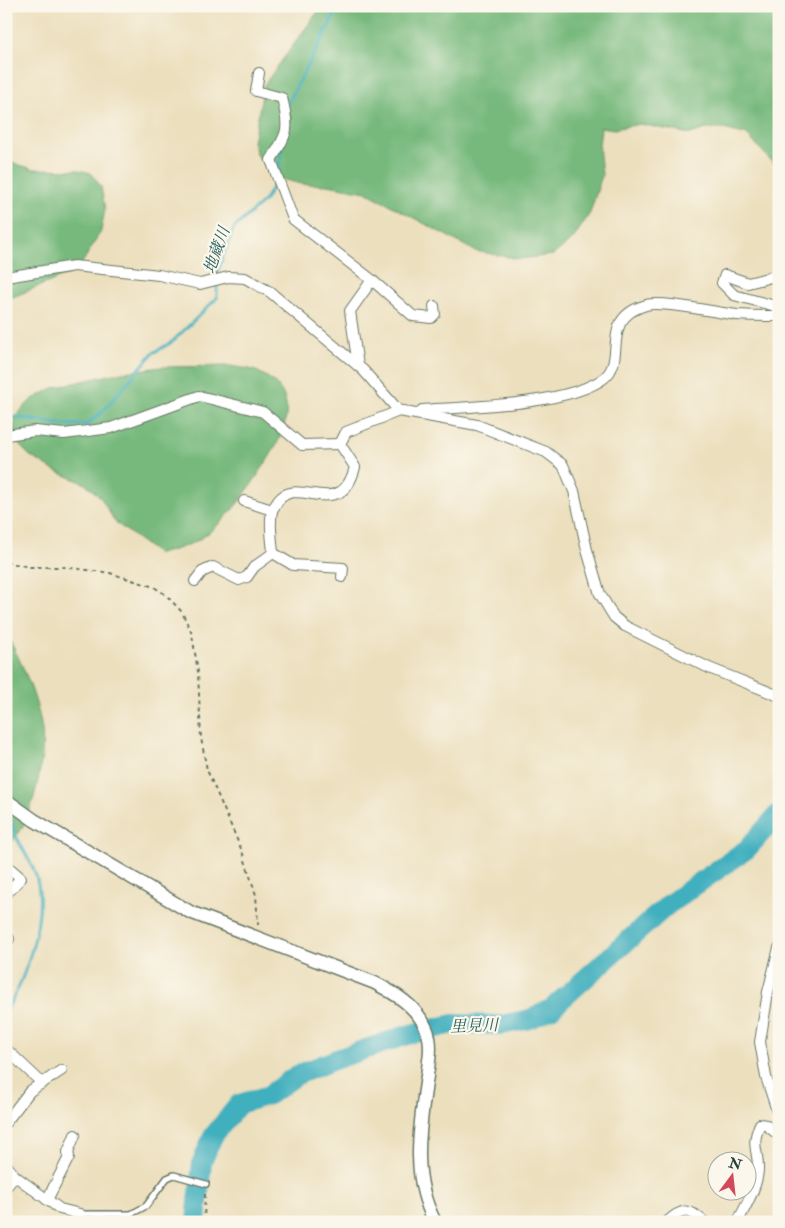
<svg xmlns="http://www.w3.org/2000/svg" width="785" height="1228" font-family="'IM FELL Double Pica','Noto Serif JP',serif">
<rect width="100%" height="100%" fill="#fbf7ec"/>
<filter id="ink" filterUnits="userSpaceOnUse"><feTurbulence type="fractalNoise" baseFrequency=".02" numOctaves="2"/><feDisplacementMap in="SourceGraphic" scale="10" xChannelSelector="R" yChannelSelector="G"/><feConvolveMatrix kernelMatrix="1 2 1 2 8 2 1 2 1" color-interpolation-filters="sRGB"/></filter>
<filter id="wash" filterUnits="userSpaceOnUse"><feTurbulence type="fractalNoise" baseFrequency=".0096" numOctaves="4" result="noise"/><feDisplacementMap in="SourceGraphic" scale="20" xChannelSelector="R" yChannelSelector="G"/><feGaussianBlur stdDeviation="1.12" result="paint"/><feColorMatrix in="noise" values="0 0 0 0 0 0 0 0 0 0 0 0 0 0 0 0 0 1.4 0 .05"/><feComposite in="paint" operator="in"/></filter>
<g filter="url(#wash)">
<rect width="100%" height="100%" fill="#ecdfbd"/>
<g fill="#77b97d" stroke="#4b7b58">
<path d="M322 6H779V169L747 135 724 129H706L690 134 640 124 614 129 601 127 599 146 602 175 590 213 573 239 553 255 520 259 475 251 366 192 328 185 301 184 275 177 258 157 253 142 264 85Z"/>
<path d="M6 161 33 169 78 170 91 173 101 187 105 209 101 231 78 270 13 297H6Z"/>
<path d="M231 366C240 368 252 368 260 373 308 397 280 442 259 473 245 495 228 518 207 534 193 545 176 550 158 554L115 522 101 498 86 484 53 470 29 455 11 437 17 415 31 400 53 388 118 373 161 367Z"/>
<path d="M6 633C22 663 37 696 42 730 45 755 36 797 26 820 22 830 13 840 6 849Z"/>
</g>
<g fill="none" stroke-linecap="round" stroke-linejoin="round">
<g stroke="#41afbe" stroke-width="3">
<path d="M287 105 339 6"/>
<path d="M278 171 283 148"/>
<path d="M6 419 16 417 63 425 87 424 103 411 153 353 172 342 217 298V273L234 228 265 200 275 182"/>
<path d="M6 1011C26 978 48 914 36 876 32 863 23 850 17 838 12 828 10 816 6 805"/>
</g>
<path stroke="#41afbe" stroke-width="20" d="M196 1222 202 1162 213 1136 239 1104 269 1095 297 1075 334 1060 407 1035 453 1024 501 1025 530 1019 551 1009 669 904 747 849 779 813"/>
</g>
</g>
<g filter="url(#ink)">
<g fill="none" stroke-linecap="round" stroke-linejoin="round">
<g stroke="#677664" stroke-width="8">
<path id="service" d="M80 1214H131L146 1206 167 1178 174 1175 206 1184"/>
</g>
<g stroke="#677664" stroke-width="12">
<g id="minor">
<path d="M259 73 256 91 282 98C290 129 288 133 271 160L293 219 372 280"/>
<path d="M779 275 748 283 725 275 722 283 734 295 779 307"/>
<path d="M6 277 74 266 159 275 200 284 228 277 245 278 270 292 363 370 399 411 477 425 546 452 563 465 574 491 587 550 600 594 614 617 625 626 709 668 779 696"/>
<path d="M358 366 350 311 372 280 413 316 431 318 435 314 434 306"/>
<path d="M422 410C467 407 569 405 604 378 628 359 598 319 646 305 661 300 718 313 737 315 751 316 765 316 779 316"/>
<path d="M6 435 35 431 64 434 111 428 199 396 263 412 302 445 340 444"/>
<path d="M244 501 272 510"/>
<path d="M273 553 293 565 343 568 342 577"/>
<path d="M195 581 202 572 213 567 239 580 247 577 254 567 273 553C272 540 269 523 272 511 273 508 276 504 278 501 297 474 341 523 355 467L340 444 346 432 399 411H405"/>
<path d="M6 865 21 878 6 894"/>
<path d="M6 936 9 939 6 942"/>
<path d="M779 948 768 992 760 1042 766 1077 779 1117"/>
<path d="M6 1049 42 1083"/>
<path d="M6 1122 30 1091 62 1070"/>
<path d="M6 1165 15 1176 60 1209 80 1214"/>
<path d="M6 1187 15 1176"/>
<path d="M47 1200 69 1157 68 1152 75 1135"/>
<path d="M667 1222C681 1209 689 1207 704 1222"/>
<path d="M738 1222C745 1206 757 1188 758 1170 759 1150 750 1147 760 1124L766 1125 779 1135"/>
</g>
</g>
<g stroke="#677664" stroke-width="15">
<path id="tertiary" d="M6 800 34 820 190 912 375 983C396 994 416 1006 426 1028 433 1043 429 1060 427 1076 420 1126 410 1175 435 1222"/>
</g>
<g stroke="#677664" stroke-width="2" stroke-dasharray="4 4" stroke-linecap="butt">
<path d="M6 562 30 567H64L110 573 154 587 166 595 182 612 192 634 198 672 201 738 207 770 242 851 256 895 258 925"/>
<path d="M204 1222 205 1191"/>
</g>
<use href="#service" stroke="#fff" stroke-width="5"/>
<use href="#minor" stroke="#fff" stroke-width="10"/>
<use href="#tertiary" stroke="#fff" stroke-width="12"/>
</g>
</g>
<g text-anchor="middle" stroke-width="4.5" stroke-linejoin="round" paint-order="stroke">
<g font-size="16" font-style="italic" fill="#295f5d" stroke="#fbf7ec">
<text transform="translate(216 250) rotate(-70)" y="6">地蔵川</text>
<text transform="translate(474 1025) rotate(-2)" y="6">里見川</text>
</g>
</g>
<rect width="785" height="1228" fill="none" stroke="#fbf7ec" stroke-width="25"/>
<g transform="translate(732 1176) rotate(15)"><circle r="24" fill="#fbf7ec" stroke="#a3ada2"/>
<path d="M0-4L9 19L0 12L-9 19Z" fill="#d1495b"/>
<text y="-8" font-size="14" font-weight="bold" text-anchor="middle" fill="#1f3d34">N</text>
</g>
</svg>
